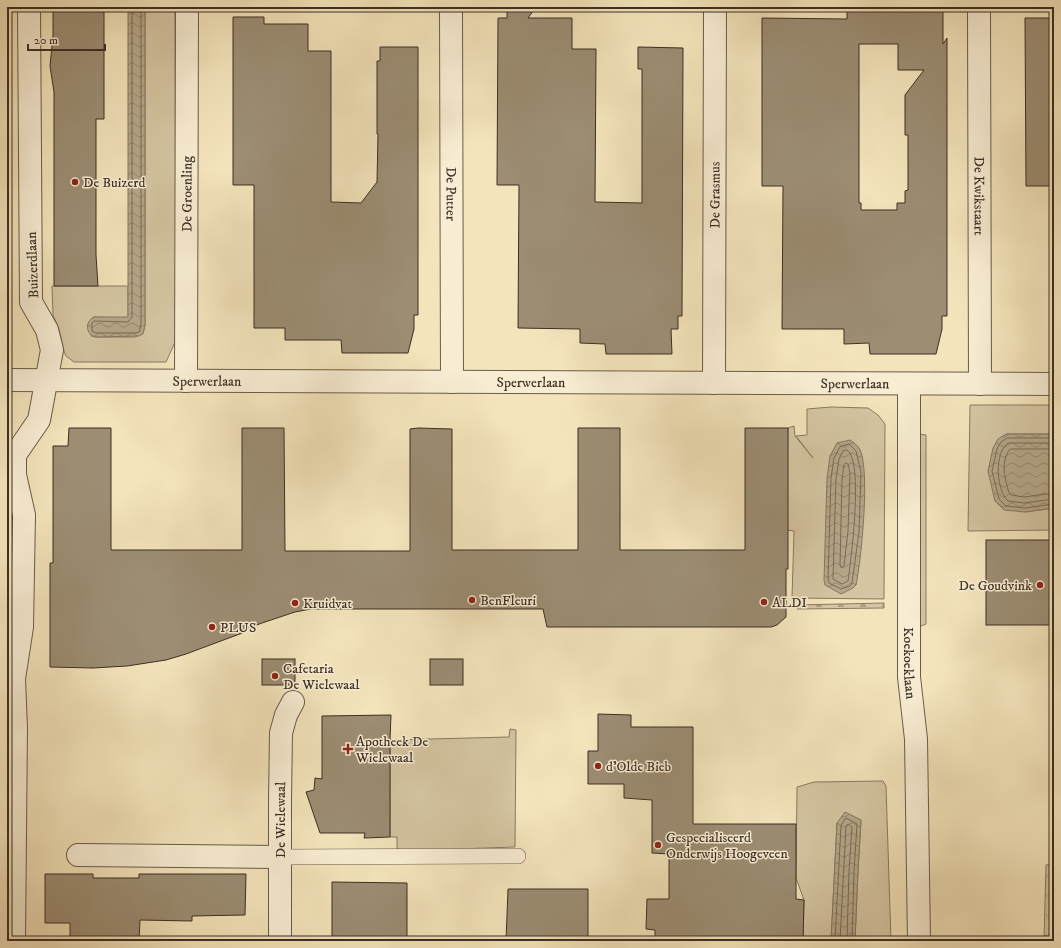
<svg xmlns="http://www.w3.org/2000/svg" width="1061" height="948" font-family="'IM FELL DW Pica',serif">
<defs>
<pattern id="forest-firs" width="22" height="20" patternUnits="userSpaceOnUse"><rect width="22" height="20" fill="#d5c5a2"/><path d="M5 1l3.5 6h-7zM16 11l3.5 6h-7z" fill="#aea084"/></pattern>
<pattern id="park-tufts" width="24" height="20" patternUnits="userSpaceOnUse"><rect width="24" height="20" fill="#d5c5a2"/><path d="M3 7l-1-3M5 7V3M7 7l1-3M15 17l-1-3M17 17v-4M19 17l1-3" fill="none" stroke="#aea084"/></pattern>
<pattern id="water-waves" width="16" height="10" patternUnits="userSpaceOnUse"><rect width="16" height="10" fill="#b5a688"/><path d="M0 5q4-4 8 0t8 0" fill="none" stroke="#94886f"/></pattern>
</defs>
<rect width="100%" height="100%" fill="#f4e4bb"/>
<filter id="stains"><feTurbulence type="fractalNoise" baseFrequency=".005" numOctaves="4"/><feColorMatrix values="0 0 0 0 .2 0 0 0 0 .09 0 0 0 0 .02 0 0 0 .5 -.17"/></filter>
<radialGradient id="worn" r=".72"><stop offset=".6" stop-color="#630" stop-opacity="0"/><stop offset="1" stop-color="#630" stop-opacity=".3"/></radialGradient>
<g fill="#d5c5a2" stroke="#887a64">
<path d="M145 7H175L176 340 166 362H74L66 356 64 351 59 329 53 315 52 286H128V318L93 317 91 336 96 337H136L144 330 145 325Z"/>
<path d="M970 405H1054V434H1006L1025 512 1054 508V530L968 531Z"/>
<path d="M831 407 868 408 878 415 885 424 884 599 792 598 794 531 786 530 788 428 794 426 795 436 813 458 796 436 807 435V409Z"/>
<path d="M510 729 516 730 515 847 397 851V837H390V740L509 737Z"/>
<path d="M883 781 886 786 891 941H855L858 871 861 820 837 823 831 941H803L804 900 796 878 797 787 814 782Z"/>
</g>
<g fill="url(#forest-firs)" stroke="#887a64">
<path d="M918 434 926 435V624L921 626 918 624Z"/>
<path d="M884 603V608L797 609V605Z"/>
</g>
<path fill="url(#park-tufts)" stroke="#887a64" d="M1054 864V941H1044L1046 865Z"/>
<g fill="url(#water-waves)" stroke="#857660">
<path d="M128 7H145V325L143 334 139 336 96 337C86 335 84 322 94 317H128Z"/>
<path d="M1006 434H1054V508L1025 512 1004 510 995 501 988 471 993 448 998 439Z"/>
<path d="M850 440C853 442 857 445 859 448 871 466 861 562 856 585L853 588 841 594 825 585 824 580 827 478 830 456 837 443Z"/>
<path d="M845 812 861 820 858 871 855 941H831L837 823Z"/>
</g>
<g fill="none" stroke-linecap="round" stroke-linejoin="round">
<g stroke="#786a56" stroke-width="1">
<path d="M132 7V317L128 322 94 321 92 323V331L96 333H136L139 332 141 325V7"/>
<path d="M1054 438H1007L1001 442 997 449 992 471 999 499 1006 506 1025 508 1054 504"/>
<path d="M1054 443H1008C994 453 996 490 1008 501L1024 503 1054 499"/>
<path d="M849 444 856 451 861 472 859 532 852 583 850 586 841 589 829 583 828 579 831 478 834 458 840 447Z"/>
<path d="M1054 449H1010C1000 462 1005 479 1009 493L1011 495 1024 497 1054 493"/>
<path d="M847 450C864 460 851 560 848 581L842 584 833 579 836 479 839 459 843 451Z"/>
<path d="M846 463 848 464 850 473 848 531 844 566 842 568 840 566 842 480 844 465Z"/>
<path d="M835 941 841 825 846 818 857 824 854 871 852 941"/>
<path d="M840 941 846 826 848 824 852 827 849 871 847 941"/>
</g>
</g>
<g fill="#9c8d73" stroke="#3c2f25" fill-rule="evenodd">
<path d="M53 7H96V11H104V119H96V255L98 286H54V92L50 66 53 36Z"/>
<path d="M507 7H536L528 18H572V49H596L595 202 642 203V69H638V47L683 48 682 316H678V329H671L672 354H606L605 344 580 343V329L518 328 519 185H497L498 18H507Z"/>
<path d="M909 9 943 10V44L947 38V316H942V329L936 354H870L869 343 844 344V329H782L783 186H762V18L847 19V10L898 11ZM859 44H898V70H924L905 95V135H908V190L905 191V203H897V210H861V203H859Z"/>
<path d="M233 17H264V24H308V51H331V202L361 203 377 182 378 134H377V61H380V47H418V315H414V329L408 353H342L341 340H285V328H254V185H233Z"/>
<path d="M1025 18H1054V186H1026Z"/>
<path d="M69 428H111V550H242V428H284L285 551H410V429L418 428 452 429V550H578V428H620V550H745V428H788V569H786V617L777 625 771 627H547L543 609H311L295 612 262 623 243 630 245 632 186 654 166 660 127 666 93 668 50 667V563H53V446H68Z"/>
<rect x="986" y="540" width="68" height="85"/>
<rect x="262" y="659" width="33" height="26"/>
<rect x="430" y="659" width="33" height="26"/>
<path d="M598 714 631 715V727H693V824H796V899L804 900 803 941H748V938L703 937V941H655V930L646 929 647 899H669V854L652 853V800L624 798V784H588V751H598Z"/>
<path d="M391 715 390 740V837L364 838 365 833H320L306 792 314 790 315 778 322 779V716Z"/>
<path d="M45 874H93V878H139V874H246L245 915 192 916V921L140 920 139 941H70V923H45Z"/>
<path d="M332 882 407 883V941H332Z"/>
<path d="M508 889H588V941H506Z"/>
</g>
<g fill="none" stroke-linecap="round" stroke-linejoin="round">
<g stroke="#6a5c4a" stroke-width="16">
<path id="lane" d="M280 857 518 856"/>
</g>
<g stroke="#6a5c4a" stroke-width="24">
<g id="street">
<path id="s1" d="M451 7 452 382"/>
<path id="s2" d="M979 7 980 384"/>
<path id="s3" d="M7 380 1054 384"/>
<path id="s4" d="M186 381 187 7"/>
<path id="s5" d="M714 383 715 7"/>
<path id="s6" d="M909 384V677L916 739 919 941"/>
<path d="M78 855 280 857"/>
<path d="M14 941 16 728 14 679 22 627 24 515 15 475V455L39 420 52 350 47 330 31 302 29 7"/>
<path id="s7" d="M280 941V801L281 733 286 715 293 702"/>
</g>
</g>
<use href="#lane" stroke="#f8edd3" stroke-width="15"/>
<use href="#street" stroke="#f8edd3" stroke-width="22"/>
</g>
<g fill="#8f2418" stroke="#f8edd3" stroke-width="1.5">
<circle cx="75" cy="182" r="4"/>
<circle cx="1040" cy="585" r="4"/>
<circle cx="472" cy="600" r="4"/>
<circle cx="764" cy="602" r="4"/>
<circle cx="295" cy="603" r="4"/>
<circle cx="212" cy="627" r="4"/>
<circle cx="275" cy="676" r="4"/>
<path d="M346 743h4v4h4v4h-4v4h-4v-4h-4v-4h4z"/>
<circle cx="598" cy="766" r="4"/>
<circle cx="658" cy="845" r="4"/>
</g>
<g text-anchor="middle" stroke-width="3" stroke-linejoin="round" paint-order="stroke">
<g font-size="14" fill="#3c2f25" stroke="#f8edd3" text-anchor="start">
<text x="83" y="187">De Buizerd</text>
<text x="1032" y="590" text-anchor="end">De Goudvink</text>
<text x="480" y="605">BenFleuri</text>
<text x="772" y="607">ALDI</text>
<text x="303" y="608">Kruidvat</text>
<text x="220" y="632">PLUS</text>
<text x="283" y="673">Cafetaria<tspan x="283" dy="16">De Wielewaal</tspan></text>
<text x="356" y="746">Apotheek De<tspan x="356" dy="16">Wielewaal</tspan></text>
<text x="606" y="771">d'Olde Bieb</text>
<text x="666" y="842">Gespecialiseerd<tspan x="666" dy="16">Onderwijs Hoogeveen</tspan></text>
</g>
<g font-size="14" fill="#3c2f25" stroke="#f8edd3">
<text dy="5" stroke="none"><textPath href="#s4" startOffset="187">De Groenling</textPath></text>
<text dy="5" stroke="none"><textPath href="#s1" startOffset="187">De Putter</textPath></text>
<text dy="5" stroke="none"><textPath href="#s5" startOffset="188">De Grasmus</textPath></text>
<text dy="5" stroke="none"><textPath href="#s2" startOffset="189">De Kwikstaart</textPath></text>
<text transform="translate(32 265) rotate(-92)" y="5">Buizerdlaan</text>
<text dy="5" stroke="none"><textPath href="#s3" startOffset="200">Sperwerlaan</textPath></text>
<text dy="5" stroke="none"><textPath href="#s3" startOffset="524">Sperwerlaan</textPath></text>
<text dy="5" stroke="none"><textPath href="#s3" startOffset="848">Sperwerlaan</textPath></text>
<text dy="5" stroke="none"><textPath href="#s6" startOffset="279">Koekoeklaan</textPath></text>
<text dy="5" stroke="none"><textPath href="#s7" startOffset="121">De Wielewaal</textPath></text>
</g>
</g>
<rect width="1061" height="948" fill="none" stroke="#f4e4bb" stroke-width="24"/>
<rect x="8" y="8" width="1045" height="932" fill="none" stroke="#3c2f25" stroke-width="2"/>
<rect x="12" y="12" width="1037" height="924" fill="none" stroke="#3c2f25"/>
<path d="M28 44v6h77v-6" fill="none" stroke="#3c2f25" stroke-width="2"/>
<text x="34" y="44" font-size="12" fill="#3c2f25" stroke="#f8edd3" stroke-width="3" paint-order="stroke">20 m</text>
<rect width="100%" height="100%" filter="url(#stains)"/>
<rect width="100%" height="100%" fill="url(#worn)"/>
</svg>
